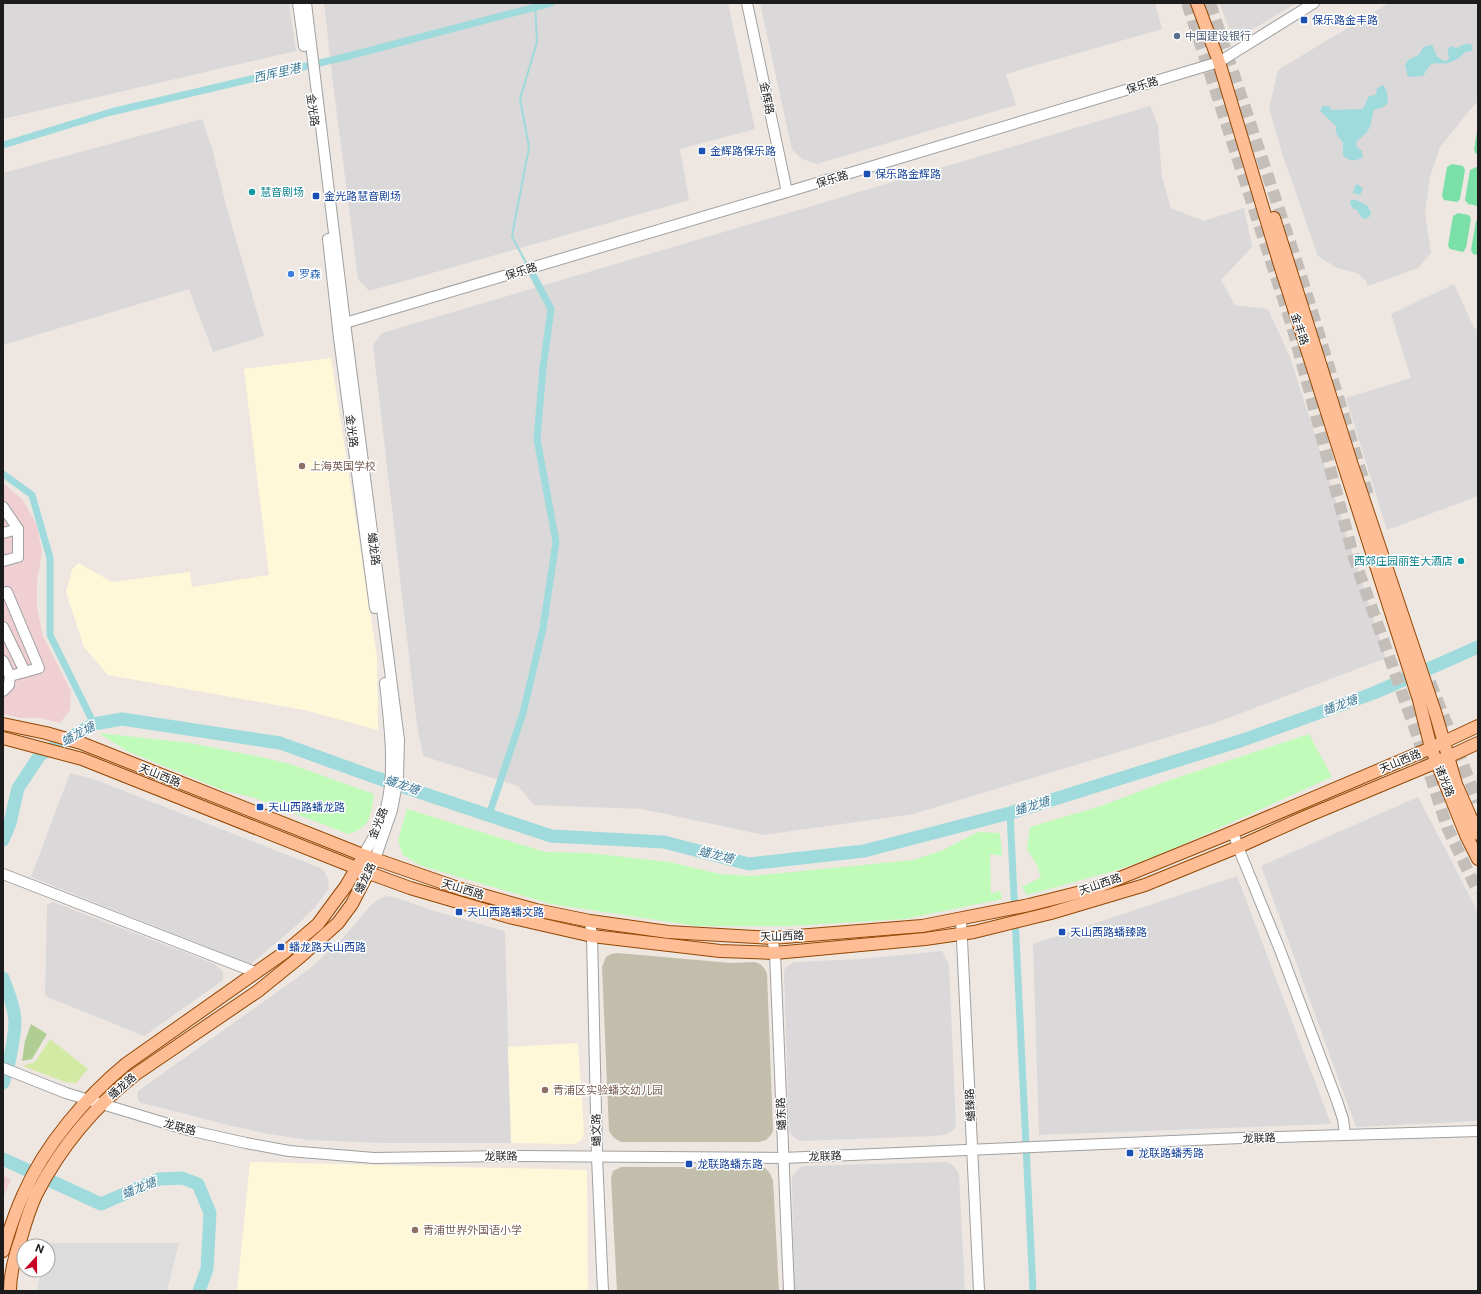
<svg xmlns="http://www.w3.org/2000/svg" width="1481" height="1294" font-family="'Public Sans','Noto Sans SC',sans-serif">
<rect width="100%" height="100%" fill="#eee7e1"/>
<g fill="#dad8d9">
<path d="M3 3H289L296 51 3 119Z"/>
<path d="M324 3H728L755 129 680 149 689 200 369 291 358 279 333 83Z"/>
<path d="M760 3H1155L1162 29 1006 74 1016 105 817 164 802 159 792 150Z"/>
<path d="M1219 3H1297L1234 40Z"/>
<path d="M1389 3H1478V102L1474 105 1440 147 1430 177 1425 213 1431 253 1418 268 1368 286 1366 281 1357 273 1337 268 1318 256 1282 153 1269 108 1278 70Z"/>
<path d="M1150 106 1158 125 1162 177 1171 208 1204 221 1244 208 1252 247 1221 280 1235 305 1268 309 1290 357 1386 658 1215 723 913 814 764 835 642 809 534 805 518 786 423 756 417 725 373 345 382 333Z"/>
<path d="M202 119 212 148 226 205 264 336 213 352 189 289 3 345V173Z"/>
<path d="M1454 284 1474 328 1478 329V496L1387 530 1346 398 1411 378 1391 314Z"/>
<path d="M70 773 96 780 323 869 328 879 329 889 315 907 297 925 251 964 31 877Z"/>
<path d="M1418 797 1478 912V1121L1356 1127 1261 866Z"/>
<path d="M1237 876 1331 1124 1039 1135 1033 944Z"/>
<path d="M386 896 397 898 434 911 505 931 511 1143H383L309 1140 268 1134 228 1125 146 1104 141 1103 138 1100 137 1095 138 1091 308 970 343 938 370 906 377 900Z"/>
<path d="M53 902 215 964 223 972V980L144 1036 45 996 47 905Z"/>
<path d="M942 951 949 965 956 1126 953 1130 944 1135 935 1136 800 1141 796 1139 790 1133 789 1129 784 973 785 968 794 962 862 959Z"/>
<path d="M946 1162 954 1166 959 1174 965 1291H794L792 1180 793 1175 799 1168 804 1166Z"/>
</g>
<g fill="#f0cfd3">
<path d="M3 483 23 500 37 525 42 552 37 582V608L43 636 71 691 70 710 60 723 41 718H20L3 714Z"/>
<path d="M3 1175 11 1180 3 1198Z"/>
</g>
<g fill="#fff8d8">
<path d="M331 358 377 657 378 730 304 710 108 675 84 647 66 592 72 570 78 563 112 582 190 572 192 587 269 575 244 369Z"/>
<path d="M578 1043 584 1133 581 1141 574 1144 511 1143 508 1047Z"/>
<path d="M250 1162 587 1170 588 1291H237Z"/>
</g>
<g fill="#c2beac">
<path d="M618 953 731 963 755 962 760 964 764 968 767 973 773 1131 771 1135 766 1140 759 1142H621L614 1138 611 1134 609 1131 602 967 606 957 611 954Z"/>
<path d="M621 1167H760L765 1168 769 1172 773 1180 779 1291H617L611 1178 613 1171Z"/>
</g>
<path fill="#d3eaa4" d="M50 1039 88 1069 76 1083 65 1082 23 1066 35 1062Z"/>
<path fill="#b0ce94" d="M31 1024 47 1034 32 1059 22 1061 25 1041Z"/>
<g fill="#c1fbba">
<path d="M99 733 190 743 256 756 290 764 374 794C371 814 371 828 348 834L252 797 225 791 127 751Z"/>
<path d="M1309 734 1332 777 1162 854 1114 871 1027 895 1022 887 1041 877 1037 865 1027 849 1030 827 1101 806 1170 780Z"/>
<path d="M407 809 545 852 588 853 669 862 720 874 752 876 913 860 943 850 978 832 1000 833 1002 856 990 854 991 894 1000 891 1002 899 905 919 791 926H697L551 904 422 866 403 855 398 840Z"/>
</g>
<g fill="#7be0a7">
<path d="M1478 125V154H1476L1474 150Z"/>
<path d="M1452 164 1463 166 1465 170 1460 199 1457 202 1444 200 1442 196 1447 167Z"/>
<path d="M1476 167 1478 168V206L1468 204 1465 200 1470 170Z"/>
<path d="M1458 213 1469 215 1471 219 1466 248 1463 252 1450 249 1448 246 1453 216Z"/>
<path d="M1478 220V255L1473 254 1471 250 1476 221Z"/>
</g>
<path fill="#dcdcdc" d="M47 1243H179L167 1291H37L41 1270H48V1246H46Z"/>
<g fill="#9fdadd">
<path d="M1465 44H1470L1473 47 1471 51 1465 52C1456 62 1448 65 1434 63L1429 66 1423 76 1408 77 1405 65 1408 60C1416 56 1420 56 1423 47L1432 45C1437 53 1434 58 1446 61L1449 59C1448 54 1446 49 1452 46L1456 48Z"/>
<path d="M1383 85 1387 91 1388 103 1383 107 1374 110C1369 128 1373 128 1357 141L1356 146 1362 151 1363 157C1355 162 1351 161 1343 156V142C1338 137 1335 134 1336 126L1320 111 1323 106H1329L1331 110 1363 109 1369 96 1376 95 1377 88Z"/>
<path d="M1358 184 1363 189 1360 195 1353 193 1355 186Z"/>
<path d="M1351 200H1356L1367 205 1371 213 1369 217 1365 219 1362 218 1357 210C1353 209 1352 207 1350 203Z"/>
</g>
<g fill="none" stroke-linecap="round" stroke-linejoin="round">
<path stroke="#9fdadd" stroke-width="2" d="M526 263 512 236 529 147 520 99 537 42 535 3"/>
<g stroke="#9fdadd" stroke-width="7">
<path d="M3 145 111 112 341 58 551 3"/>
<path d="M3 474 32 495 50 558V635L94 724"/>
<path d="M1010 813 1033 1291"/>
<path d="M489 815 523 713 543 628 556 542 537 439 543 368 551 309 533 275"/>
</g>
<g stroke="#9fdadd" stroke-width="13">
<path d="M3 840 10 823 18 788 40 755 94 724 122 719 280 743 377 778 551 836 664 842 749 864 864 851 1010 813 1243 740 1374 693 1478 647"/>
<path d="M3 978C8 992 15 1008 15 1023 14 1041 9 1066 3 1083"/>
<path d="M3 1159 101 1204 159 1179 182 1178 198 1184 210 1213 207 1269 199 1291"/>
</g>
<g stroke="#c4beba" stroke-width="12" stroke-dasharray="12 6" stroke-linecap="butt">
<path d="M1187 3 1292 326 1354 558 1416 732 1447 827 1478 892"/>
<path d="M1210 3 1299 269 1369 498"/>
<path d="M1430 682 1478 802"/>
</g>
<g stroke="#a0a0a0" stroke-width="12">
<g id="minor">
<path d="M298 3 304 46"/>
<path d="M306 3 345 323 399 740 398 778 392 810 375 859"/>
<path d="M747 3 787 192"/>
<path d="M328 239 339 338 375 608"/>
<path d="M338 327 345 323 787 192 1219 62 1314 3"/>
<path d="M3 507 18 529V557L3 561"/>
<path d="M3 533 18 529"/>
<path d="M3 594 7 592 39 668 10 676"/>
<path d="M3 627 25 672"/>
<path d="M3 661 10 676 9 685 3 691"/>
<path d="M1233 832 1238 847 1280 950 1337 1101 1343 1119 1345 1135"/>
<path d="M363 855C372 841 381 825 386 808 396 771 389 721 385 683"/>
<path d="M3 874 255 972"/>
<path d="M961 919 979 1291"/>
<path d="M590 921 592 936 597 1157 603 1291"/>
<path d="M772 938 775 953 789 1291"/>
<path d="M3 1068 66 1093 188 1130 246 1143 289 1151 374 1158 519 1156 783 1158 1241 1138 1478 1131"/>
</g>
</g>
<g stroke="#934700" stroke-width="14">
<g id="major">
<path d="M1197 3 1219 62 1280 265 1419 700 1431 748 1466 835 1478 859"/>
<path d="M1274 218 1352 465 1436 715 1456 784 1478 834"/>
<path d="M3 724 46 733 81 743 363 855 461 889 536 910 590 921 668 932 772 938 922 926 1029 905 1093 889 1233 832 1431 748 1478 726"/>
<path d="M3 738 82 759 369 873 410 888 513 918 592 936 720 951 775 953 925 939 974 932 1051 913 1145 885 1238 847 1305 817 1437 762 1478 743"/>
<path d="M3 1251C9 1231 15 1212 24 1193 45 1145 86 1097 126 1064L285 952 318 924 346 886 360 862"/>
<path d="M10 1291C10 1273 15 1255 21 1238 25 1224 30 1208 36 1195 60 1148 95 1106 136 1074L258 991 300 957 338 923 352 904 372 865"/>
</g>
</g>
<use href="#minor" stroke="#fff" stroke-width="10"/>
<use href="#major" stroke="#febd95" stroke-width="12"/>
</g>
<g fill="#1a4fb4" stroke="#fff" stroke-width="1.5">
<rect x="1300" y="16" width="8" height="8" rx="2"/>
<rect x="698" y="147" width="8" height="8" rx="2"/>
<rect x="863" y="170" width="8" height="8" rx="2"/>
<rect x="312" y="192" width="8" height="8" rx="2"/>
<rect x="256" y="803" width="8" height="8" rx="2"/>
<rect x="455" y="908" width="8" height="8" rx="2"/>
<rect x="1058" y="928" width="8" height="8" rx="2"/>
<rect x="277" y="943" width="8" height="8" rx="2"/>
<rect x="1126" y="1149" width="8" height="8" rx="2"/>
<rect x="685" y="1160" width="8" height="8" rx="2"/>
</g>
<circle fill="#5c6f8a" stroke="#fff" stroke-width="1.5" cx="1177" cy="36" r="4"/>
<g fill="#0f9aa8" stroke="#fff" stroke-width="1.5">
<circle cx="252" cy="192" r="4"/>
<circle cx="1461" cy="561" r="4"/>
</g>
<circle fill="#3f7fe0" stroke="#fff" stroke-width="1.5" cx="291" cy="274" r="4"/>
<g fill="#8d6e63" stroke="#fff" stroke-width="1.5">
<circle cx="302" cy="466" r="4"/>
<circle cx="545" cy="1090" r="4"/>
<circle cx="415" cy="1230" r="4"/>
</g>
<g text-anchor="middle" stroke-width="3" stroke-linejoin="round" paint-order="stroke">
<g font-size="11" fill="#164399" stroke="#fff" text-anchor="start">
<text x="1312" y="24">保乐路金丰路</text>
<text x="710" y="155">金辉路保乐路</text>
<text x="875" y="178">保乐路金辉路</text>
<text x="324" y="200">金光路慧音剧场</text>
<text x="268" y="811">天山西路蟠龙路</text>
<text x="467" y="916">天山西路蟠文路</text>
<text x="1070" y="936">天山西路蟠臻路</text>
<text x="289" y="951">蟠龙路天山西路</text>
<text x="1138" y="1157">龙联路蟠秀路</text>
<text x="697" y="1168">龙联路蟠东路</text>
</g>
<g font-size="11" fill="#4e5e75" stroke="#fff" text-anchor="start">
<text x="1185" y="40">中国建设银行</text>
</g>
<g font-size="11" fill="#1c1c1c" stroke="#fff">
<text transform="translate(1142 85) rotate(-17)" y="4">保乐路</text>
<text transform="translate(767 98) rotate(78)" y="4">金辉路</text>
<text transform="translate(313 110) rotate(82)" y="4">金光路</text>
<text transform="translate(832 179) rotate(-17)" y="4">保乐路</text>
<text transform="translate(521 271) rotate(-17)" y="4">保乐路</text>
<text transform="translate(1300 329) rotate(72)" y="4">金丰路</text>
<text transform="translate(352 431) rotate(83)" y="4">金光路</text>
<text transform="translate(374 549) rotate(83)" y="4">蟠龙路</text>
<text transform="translate(1400 761) rotate(-23)" y="4">天山西路</text>
<text transform="translate(160 775) rotate(22)" y="4">天山西路</text>
<text transform="translate(1445 781) rotate(68)" y="4">诸光路</text>
<text transform="translate(378 823) rotate(-68)" y="4">金光路</text>
<text transform="translate(365 878) rotate(-64)" y="4">蟠龙路</text>
<text transform="translate(1100 884) rotate(-19)" y="4">天山西路</text>
<text transform="translate(463 889) rotate(17)" y="4">天山西路</text>
<text transform="translate(782 936) rotate(-2)" y="4">天山西路</text>
<text transform="translate(122 1086) rotate(-41)" y="4">蟠龙路</text>
<text transform="translate(970 1105) rotate(-93)" y="4">蟠臻路</text>
<text transform="translate(781 1114) rotate(-92)" y="4">蟠东路</text>
<text transform="translate(180 1127) rotate(15)" y="4">龙联路</text>
<text transform="translate(596 1130) rotate(-91)" y="4">蟠文路</text>
<text transform="translate(1259 1138) rotate(-2)" y="4">龙联路</text>
<text transform="translate(501 1156) rotate(-1)" y="4">龙联路</text>
<text transform="translate(825 1156) rotate(-2)" y="4">龙联路</text>
</g>
<g font-size="11" fill="#0d838f" stroke="#fff" text-anchor="start">
<text x="260" y="196">慧音剧场</text>
<text x="1453" y="565" text-anchor="end">西郊庄园丽笙大酒店</text>
</g>
<g font-size="11" fill="#366cbe" stroke="#fff" text-anchor="start">
<text x="299" y="278">罗森</text>
</g>
<g font-size="11" fill="#785e54" stroke="#fff" text-anchor="start">
<text x="310" y="470">上海英国学校</text>
<text x="553" y="1094">青浦区实验蟠文幼儿园</text>
<text x="423" y="1234">青浦世界外国语小学</text>
</g>
<g font-size="12" font-style="italic" fill="#3e7a96" stroke="#fff">
<text transform="translate(277 73) rotate(-13)" y="4">西厍里港</text>
<text transform="translate(1340 705) rotate(-20)" y="4">蟠龙塘</text>
<text transform="translate(78 734) rotate(-28)" y="4">蟠龙塘</text>
<text transform="translate(402 785) rotate(19)" y="4">蟠龙塘</text>
<text transform="translate(1032 806) rotate(-17)" y="4">蟠龙塘</text>
<text transform="translate(716 855) rotate(14)" y="4">蟠龙塘</text>
<text transform="translate(139 1188) rotate(-22)" y="4">蟠龙塘</text>
</g>
</g>
<rect width="1481" height="1294" fill="none" stroke="#1c1c1c" stroke-width="8"/>
<g transform="translate(36 1258) rotate(21)"><circle r="19" fill="#ffffff" stroke="#a4a4a4"/>
<path d="M0-3L7 15L0 10L-7 15Z" fill="#c70024"/>
<text y="-6" font-size="11" font-weight="bold" text-anchor="middle" fill="#1c1c1c">N</text>
</g>
</svg>
